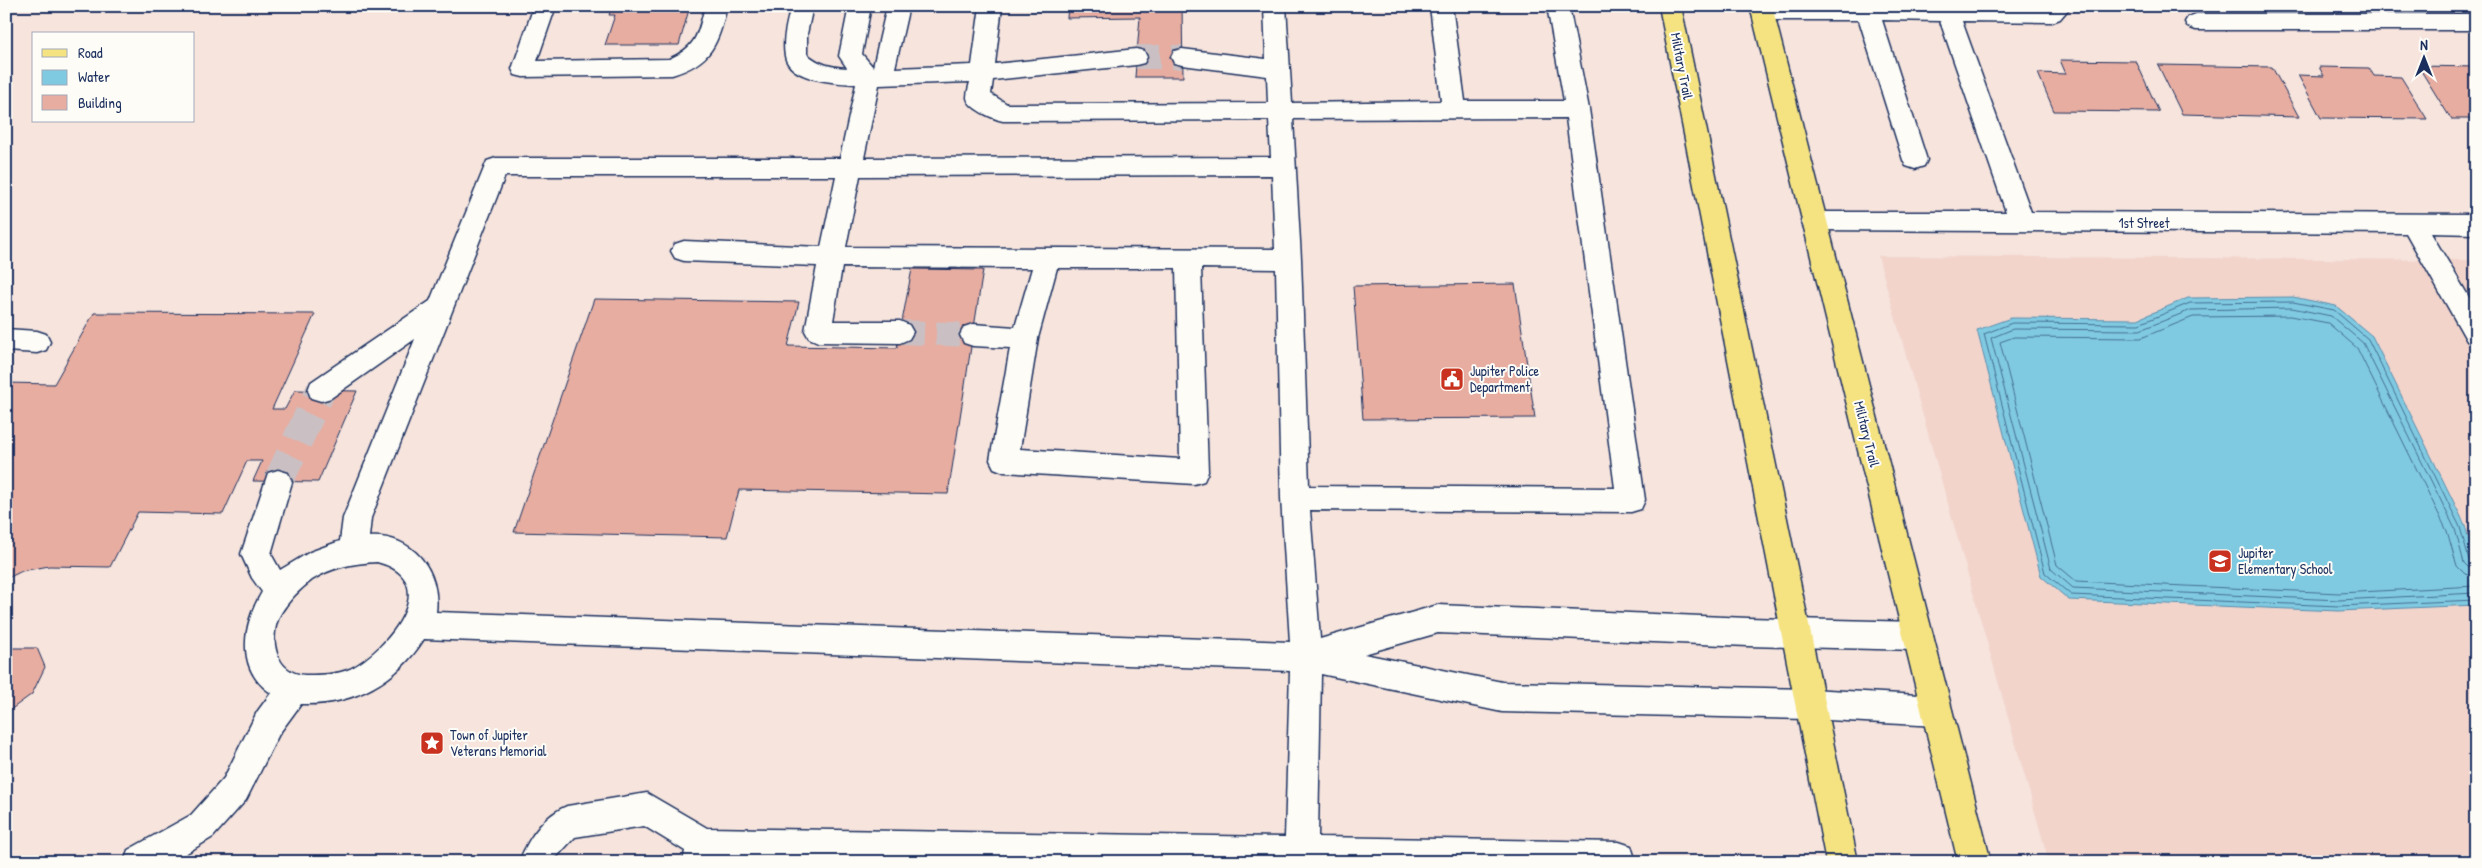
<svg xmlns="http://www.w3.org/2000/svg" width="2482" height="868" font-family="'Patrick Hand',sans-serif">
<rect width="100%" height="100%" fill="#f6e4dd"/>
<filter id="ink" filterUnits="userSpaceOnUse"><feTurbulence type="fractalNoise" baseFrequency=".02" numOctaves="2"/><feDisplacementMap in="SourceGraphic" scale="10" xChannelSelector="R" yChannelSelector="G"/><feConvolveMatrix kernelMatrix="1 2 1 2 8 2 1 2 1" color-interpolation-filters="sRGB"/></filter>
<g filter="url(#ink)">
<path fill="#f2d4cb" d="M1878 256 2476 260V862H2049Z"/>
<path fill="#80cae1" stroke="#588cad" d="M2293 297 2336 306 2372 336 2465 525 2476 567V605L2339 611 2069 600 2041 576 1977 330 2011 318 2138 319 2188 298Z"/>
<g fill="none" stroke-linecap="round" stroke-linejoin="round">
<g stroke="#436d92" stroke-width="1">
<path d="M2476 563 2469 560 2460 527 2368 339 2334 310 2293 302 2190 303 2139 324 2012 323 1984 334 2045 573 2071 595 2339 606 2476 600"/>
<path d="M2476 569 2469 568 2464 563 2455 529 2363 343 2331 316 2292 308 2191 310 2140 330 2013 329 1991 338 2051 569 2073 588 2339 600 2476 593"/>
<path d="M2476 577 2465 574 2457 566 2447 531 2357 348 2328 323 2291 316 2193 317 2141 338 2014 337 2000 342 2057 565 2076 581 2339 593 2476 586"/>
</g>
</g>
<g fill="#e7ada1" stroke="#1b2f5e">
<path d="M612 6H690L679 45H605L615 15H609Z"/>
<path d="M1068 6H1182L1183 77H1135L1140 17 1067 18Z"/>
<path d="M2060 60 2136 61 2159 112 2054 111 2038 73 2066 74Z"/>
<path d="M2158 65 2272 67 2299 117 2182 114Z"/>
<path d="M2418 66 2476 67V119H2451Z"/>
<path d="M2319 67 2369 68 2374 76 2401 77 2427 119 2321 118 2298 75 2324 76Z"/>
<path d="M912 269 983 270 948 494 739 490 727 537 514 532 594 299 799 302 788 346 897 348Z"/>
<path d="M1515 284 1535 418 1363 419 1353 286Z"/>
<path d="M94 313 315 314 272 409H285L295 390 357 391 318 482 253 481 262 461H247L223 514 138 512 110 567 49 566 22 571 6 579V383L54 384Z"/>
<path d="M10 648H37L45 667 32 694 6 713V650Z"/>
</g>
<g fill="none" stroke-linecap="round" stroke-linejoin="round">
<g stroke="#cac0c4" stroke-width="24" stroke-dasharray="24 12" stroke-linecap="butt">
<path d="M1136 57H1182"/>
<path d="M900 332 973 335"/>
</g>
<path stroke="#cac0c4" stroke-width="30" stroke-dasharray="30 15" stroke-linecap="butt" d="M278 482 321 390"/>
<g stroke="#1b2f5e" stroke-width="3">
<g id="minor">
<path d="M534 6H556L537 61 669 59C697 47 698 34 705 6H727C718 44 712 63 672 75L523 77 515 75 512 69Z"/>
<path d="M791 6H813L807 34V54C820 65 831 67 847 68L839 56 849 6H871L862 54 873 67 887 6H909L895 68 972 65 980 6H1002L995 64 1136 49 1144 51 1147 57 1144 63 1136 65 993 80 991 94 1007 104 1268 103 1267 76 1182 65 1174 63 1171 57 1174 51 1182 49 1266 59 1264 6H1286L1292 103 1441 101 1430 6H1452L1465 101H1564L1547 6H1569L1589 109 1645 500 1641 509 1631 512 1310 510 1320 639 1438 605 1748 618 1918 622 1929 626 1933 636 1929 646 1918 650 1748 646 1438 633 1364 654 1502 682 1810 689 1937 696 1948 701 1952 711 1948 721 1937 726 1810 719 1502 712 1321 674 1318 837 1619 842 1631 846 1636 862H683L685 851 644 826 575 837 552 862H519C528 839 543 816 567 806L647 793 707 828 1285 837 1290 671 424 639C397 682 352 706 301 704L279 734 246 800 213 837 172 862H124L128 850 191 815 224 778 257 712 271 693C235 669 243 624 262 592L252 578 241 554 268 473 278 470 288 473 292 482 271 554 280 570 310 552 340 541 343 518 415 339 331 398 321 401 311 398 308 390 311 382 430 301 487 161 496 158H840L856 84C837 83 789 81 785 56 782 40 787 22 791 6ZM970 82C969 86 967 93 967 98 969 109 994 119 1003 121L1269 120 1271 157 864 158 879 85ZM1566 118 1615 488 1309 486 1301 259 1293 119ZM1272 175 1275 249 846 247 860 176ZM505 176H836L821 247 684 241 675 244 671 251 675 258 684 261 817 266 805 331 809 338 818 342 900 343 909 339 913 332 909 325 900 321H833L842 267 1032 268 1015 327 973 324 964 327 960 335 964 343 973 346 1010 348 990 460 994 468 1004 472 1194 484 1204 481 1208 472 1201 268 1276 269 1281 498 1290 642 436 612C441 571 413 534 369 537L371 518ZM1057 268H1176L1180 459 1020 449 1038 338ZM377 562C446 580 387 651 350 669 336 675 320 675 305 675 274 673 268 636 281 613 289 600 300 589 312 580 332 567 354 563 377 562Z"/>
<path d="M2071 6 2060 19 2052 22 1962 21 2031 212 2476 214V234L2431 233 2476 309V344L2467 341 2406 233 1813 230 1804 228 1801 221 1804 214 1813 212H2006L1940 21 1882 20 1927 160 1924 166 1915 169 1906 166 1903 160 1859 20H1762L1754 17 1751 12 1754 7Z"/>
<path d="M2196 14H2476V30H2196L2188 27 2185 22 2188 17Z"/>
<path d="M6 329 37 331 46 334 50 342 46 350 37 353 6 351Z"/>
</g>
</g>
<g stroke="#1b2f5e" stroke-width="3">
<g id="major">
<path d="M1659 6H1681L1858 862H1826Z"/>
<path d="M1750 6H1772L1991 862H1958Z"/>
</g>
</g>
<use href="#minor" fill="#fdfcf7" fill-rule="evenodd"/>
<use href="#major" fill="#f5e382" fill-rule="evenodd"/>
</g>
</g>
<defs>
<g id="civic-square" transform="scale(1.25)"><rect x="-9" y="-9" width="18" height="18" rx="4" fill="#c8321e" stroke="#fdfcf7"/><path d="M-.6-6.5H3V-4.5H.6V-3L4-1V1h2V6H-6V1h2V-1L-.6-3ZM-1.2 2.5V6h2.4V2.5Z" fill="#fff"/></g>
<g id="school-square" transform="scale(1.25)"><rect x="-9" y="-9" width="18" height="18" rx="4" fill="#c8321e" stroke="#fdfcf7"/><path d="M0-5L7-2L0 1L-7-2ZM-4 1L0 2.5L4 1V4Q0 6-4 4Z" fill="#fff"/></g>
<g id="sight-square" transform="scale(1.25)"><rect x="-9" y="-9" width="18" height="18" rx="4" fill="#c8321e" stroke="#fdfcf7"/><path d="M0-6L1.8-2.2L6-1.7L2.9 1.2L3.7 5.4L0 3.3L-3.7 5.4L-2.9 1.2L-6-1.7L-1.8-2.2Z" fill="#fff"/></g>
</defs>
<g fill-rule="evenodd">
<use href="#civic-square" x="1452" y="379"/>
<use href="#school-square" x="2220" y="561"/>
<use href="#sight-square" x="432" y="743"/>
</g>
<g text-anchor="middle" stroke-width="4" stroke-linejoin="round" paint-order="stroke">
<g font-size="14" fill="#1b2f5e" stroke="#fdfcf7">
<text transform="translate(1682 66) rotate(79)" y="5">Military Trail</text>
<text x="2144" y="228">1st Street</text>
<text transform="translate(1867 434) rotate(76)" y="5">Military Trail</text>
</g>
<g font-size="14" fill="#1b2f5e" stroke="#fdfcf7" text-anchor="start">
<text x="1470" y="376">Jupiter Police<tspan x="1470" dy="16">Department</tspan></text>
<text x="2238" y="558">Jupiter<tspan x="2238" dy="16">Elementary School</tspan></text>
<text x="450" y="740">Town of Jupiter<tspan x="450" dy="16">Veterans Memorial</tspan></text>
</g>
</g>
<rect width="2482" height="868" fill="none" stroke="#fdfcf7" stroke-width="25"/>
<rect x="12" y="12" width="2457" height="843" fill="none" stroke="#1b2f5e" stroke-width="2" filter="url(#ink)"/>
<rect x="32" y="32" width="162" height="90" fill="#fdfcf7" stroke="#a3aaba"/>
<rect x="42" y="49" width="25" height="8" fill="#f5e382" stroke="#a3aaba"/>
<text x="78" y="58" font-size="15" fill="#1b2f5e">Road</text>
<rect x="42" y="70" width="25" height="15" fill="#80cae1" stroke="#a3aaba"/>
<text x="78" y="82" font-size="15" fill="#1b2f5e">Water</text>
<rect x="42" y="95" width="25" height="15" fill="#e7ada1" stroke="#a3aaba"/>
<text x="78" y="108" font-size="15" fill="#1b2f5e">Building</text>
<g transform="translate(2424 58)" stroke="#fdfcf7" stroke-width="4" paint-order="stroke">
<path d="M0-4L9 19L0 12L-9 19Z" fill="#1b2f5e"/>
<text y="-8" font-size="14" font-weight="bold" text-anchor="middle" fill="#1b2f5e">N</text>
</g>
</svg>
